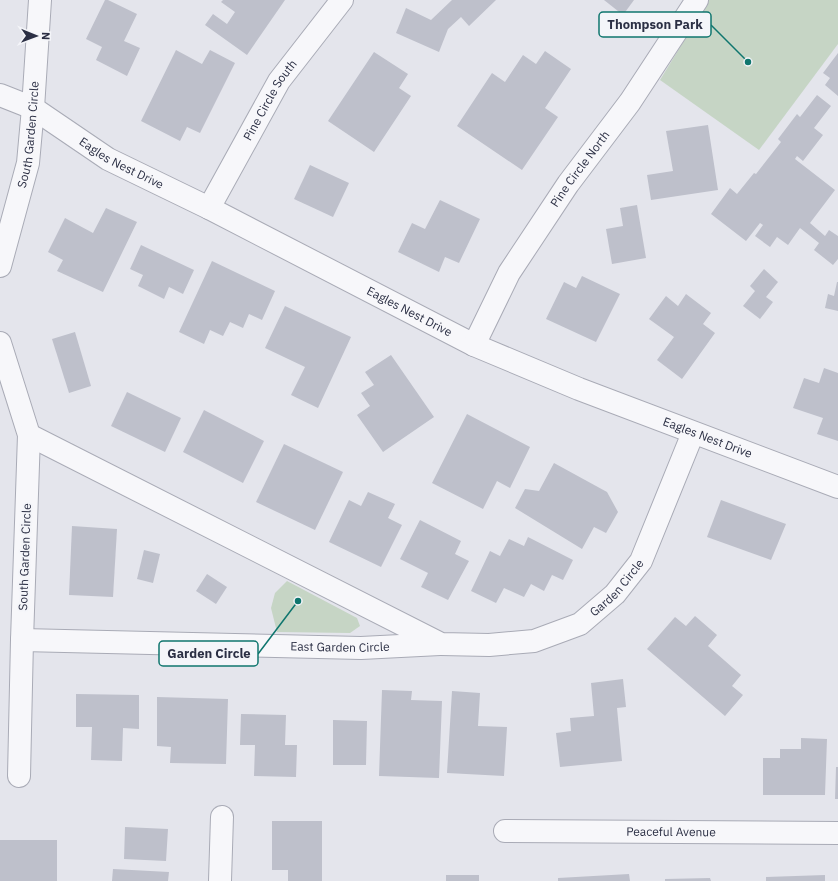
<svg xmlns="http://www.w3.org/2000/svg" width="838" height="881" font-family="'IBM Plex Sans',sans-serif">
<rect width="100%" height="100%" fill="#e4e5ec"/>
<g fill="#c6d5c5">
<path d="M709 0H838V44L759 150 660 80Z"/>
<path d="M287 581 357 618 360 626 350 633 277 632 271 608 275 593Z"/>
</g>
<g fill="#bec0cb">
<path d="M105 0H108L137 14 124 41 140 48 127 76 96 60 102 47 86 39Z"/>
<path d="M223 0H285L247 55 205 25 213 14 227 24 235 12 221 2Z"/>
<path d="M452 0H496L469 26 461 17 448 29 439 52 396 33 406 8 431 20Z"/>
<path d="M604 0H634L623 15Z"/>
<path d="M176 50 202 64 210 50 235 63 200 133 187 127 180 141 141 121Z"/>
<path d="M545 51 571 69 545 108 558 117 522 170 457 126 492 73 505 82 523 55 536 64Z"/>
<path d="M374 52 408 74 399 88 411 96 374 152 328 121Z"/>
<path d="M838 53V96L825 85 830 78 823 73Z"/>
<path d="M817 95 831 106 814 128 823 135 803 161 797 156 795 159 835 190 810 223 825 236 829 230 838 236V259L833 265 814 250 819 243 800 228 788 245 777 237 770 247 755 236 763 225 760 223 746 241 711 214 730 188 737 194 754 173 756 174 781 142 778 139 797 114 800 117Z"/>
<path d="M708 125 718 190 651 200 647 175 673 171 666 131Z"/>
<path d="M310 165 349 183 333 217 294 199Z"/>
<path d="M440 200 480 219 459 263 445 257 439 272 398 252 412 223 425 229Z"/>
<path d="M637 205 646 258 612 264 606 229 623 226 620 208Z"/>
<path d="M106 208 137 222 103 292 57 271 63 260 48 252 65 218 93 233Z"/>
<path d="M141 245 194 270 183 294 169 287 164 299 138 286 143 275 130 269Z"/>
<path d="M212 261 275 291 262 320 249 314 243 328 230 322 223 336 210 330 204 344 179 332Z"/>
<path d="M764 269 778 282 766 297 773 302 760 319 743 306 755 291 750 286Z"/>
<path d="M582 276 620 294 596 342 546 319 564 282 576 288Z"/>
<path d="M837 282H838V311L825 308 828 294 834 296Z"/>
<path d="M686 294 711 313 703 324 715 333 682 379 657 360 674 337 649 319 666 296 678 306Z"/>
<path d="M285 306 351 337 318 408 291 395 305 367 265 348Z"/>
<path d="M75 332 91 386 69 393 52 339Z"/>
<path d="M391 355 434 417 383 452 357 415 370 406 361 393 374 385 365 372Z"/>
<path d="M824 368 838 373V441L817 434 823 418 793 408 804 378 819 383Z"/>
<path d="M127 392 181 418 165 452 111 426Z"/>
<path d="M204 410 264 441 243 483 183 452Z"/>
<path d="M467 414 530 447 510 488 497 481 483 509 432 483Z"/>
<path d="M284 444 343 472 315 530 256 502Z"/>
<path d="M554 463 607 492 618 512 606 533 594 527 582 549 515 508 525 489 539 491Z"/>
<path d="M368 492 395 504 388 518 402 525 381 567 329 542 349 500 361 506Z"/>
<path d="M721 500 786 524 771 560 707 537Z"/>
<path d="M420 520 461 541 455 554 469 561 448 600 421 587 428 573 400 559Z"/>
<path d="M72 526 117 529 113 597 69 595Z"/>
<path d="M528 537 573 560 563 580 552 575 544 591 531 584 524 597 504 588 496 603 471 591 490 551 500 556 509 539 524 546Z"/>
<path d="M144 550 160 554 153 583 137 579Z"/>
<path d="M207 574 227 587 216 604 196 591Z"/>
<path d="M695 616 717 635 708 646 741 675 732 686 743 695 725 716 647 649 675 617 686 626Z"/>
<path d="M623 679 626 707 617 708 622 761 560 767 556 733 571 731 570 718 594 716 591 683Z"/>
<path d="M382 690 412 691 411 700 442 701 439 778 379 776Z"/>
<path d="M452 691 480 693 478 726 507 727 504 776 447 773Z"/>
<path d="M76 694 139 695V729L123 728 122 761 91 760 92 727H76Z"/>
<path d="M157 697 228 699 226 764 170 763 171 747 157 746Z"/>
<path d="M241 714 286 715 285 745H297L296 777 254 776 255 745H240Z"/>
<path d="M333 720 367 721 366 765H333Z"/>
<path d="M801 738 827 739 825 795H763V758H780V749H801Z"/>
<path d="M836 767H838V799H835Z"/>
<path d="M272 821H322V881H288V870H272Z"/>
<path d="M125 827 168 829 166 861 124 859Z"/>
<rect x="0" y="840" width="57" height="41"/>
<path d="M113 869 169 872 168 881H112Z"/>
<path d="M629 874 630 881H558V878Z"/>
<rect x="446" y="875" width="33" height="6"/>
<path d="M825 875V881H766V877Z"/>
<path d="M710 878 711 881H665V879Z"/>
</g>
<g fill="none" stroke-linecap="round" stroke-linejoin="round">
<g stroke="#a9abb6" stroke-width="24">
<g id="minor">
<path id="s1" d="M0 95 33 108 108 159 209 208 474 345 579 389 838 487"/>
<path id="s2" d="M209 208 279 81 342 0"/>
<path id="s3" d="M0 266 28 163 33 108 40 0"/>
<path d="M0 343 29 435 22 640 19 776"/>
<path id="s4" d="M474 345 509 273 568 184 630 102 697 0"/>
<path id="s5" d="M29 435 441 644 489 645 534 641 580 624 615 594 641 561 693 433"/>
<path id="s6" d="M22 640 361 648 440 644"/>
<path id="s7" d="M505 831 838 833"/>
<path d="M220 881 222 817"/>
</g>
</g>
<use href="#minor" stroke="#f7f7fa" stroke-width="22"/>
</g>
<g text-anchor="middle" stroke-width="4" stroke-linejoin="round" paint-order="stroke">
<g font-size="12" fill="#2b2f44" stroke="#f4f5f9">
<text dy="4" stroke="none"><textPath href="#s2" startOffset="124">Pine Circle South</textPath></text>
<text dy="4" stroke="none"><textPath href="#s3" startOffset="135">South Garden Circle</textPath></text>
<text dy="4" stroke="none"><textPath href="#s1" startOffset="140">Eagles Nest Drive</textPath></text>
<text dy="4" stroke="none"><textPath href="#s4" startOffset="206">Pine Circle North</textPath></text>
<text dy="4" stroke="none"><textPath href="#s1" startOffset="464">Eagles Nest Drive</textPath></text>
<text dy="4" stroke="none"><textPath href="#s1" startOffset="788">Eagles Nest Drive</textPath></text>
<text transform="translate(25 557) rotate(-88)" y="4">South Garden Circle</text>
<text dy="4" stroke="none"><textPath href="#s5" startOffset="656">Garden Circle</textPath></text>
<text dy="4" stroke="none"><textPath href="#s6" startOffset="318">East Garden Circle</textPath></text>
<text dy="4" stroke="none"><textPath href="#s7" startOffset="166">Peaceful Avenue</textPath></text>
</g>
</g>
<path fill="none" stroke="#0f766e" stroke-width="1.5" d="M748 62L711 25M298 601L258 654"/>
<g fill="#0f766e" stroke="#f4f5f9" stroke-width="1.5">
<circle cx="748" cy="62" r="4"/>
<circle cx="298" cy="601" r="4"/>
</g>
<g fill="#f4f5f9" stroke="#0f766e" stroke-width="1.5">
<rect x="599" y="12" width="112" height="25" rx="4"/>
<rect x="159" y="641" width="99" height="25" rx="4"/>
</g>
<g font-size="13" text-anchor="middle" font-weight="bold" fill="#2b2f44">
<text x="655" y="29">Thompson Park</text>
<text x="209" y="658">Garden Circle</text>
</g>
<g transform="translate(36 36) rotate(91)" stroke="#f4f5f9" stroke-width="3" paint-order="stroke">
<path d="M0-3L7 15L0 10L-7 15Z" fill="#2b2f44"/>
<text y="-6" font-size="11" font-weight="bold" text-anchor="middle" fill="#2b2f44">N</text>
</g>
</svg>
